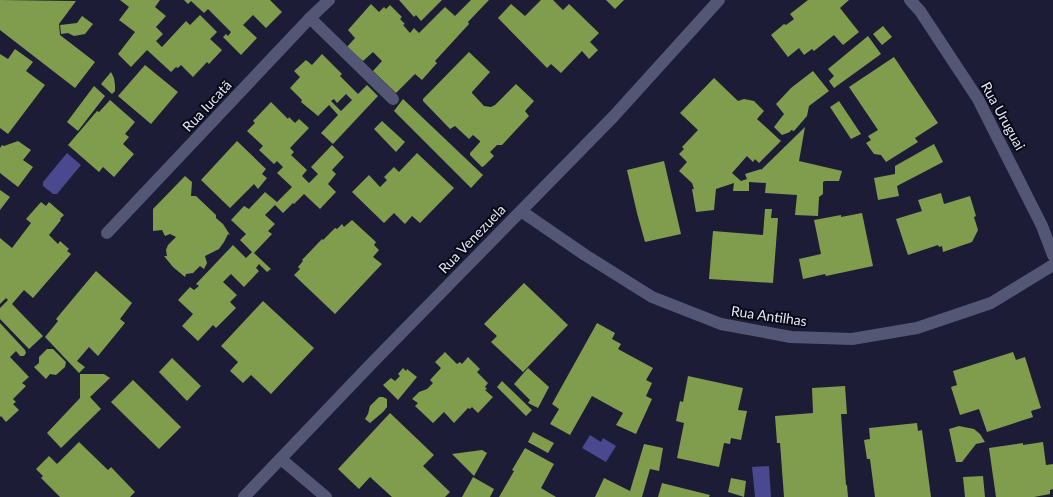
<svg xmlns="http://www.w3.org/2000/svg" width="1053" height="497" font-family="Lato,sans-serif">
<rect width="100%" height="100%" fill="#1c1c36"/>
<g fill="#4a488e">
<path d="M67 153 81 165 57 194H53L43 186V182Z"/>
<path d="M590 435 601 442 603 438 616 446 606 462 582 448Z"/>
<path d="M769 466 771 497H755L752 467Z"/>
</g>
<g fill="#809d4d" fill-rule="evenodd">
<path d="M0 0 76 1 59 24 60 35 95 62 75 88 0 30Z"/>
<path d="M120 0H160L155 7 166 16 156 27 163 34 156 41 162 47 186 21 190 25 200 15 217 32 210 39 222 50 209 64 207 62 193 77 181 65 178 68 176 67 171 72 147 50 131 67 118 54 135 32 119 20 129 7Z"/>
<path d="M184 0H270L282 12 266 28 253 15 243 25 257 38 241 55 223 37 226 34 228 36 231 32 208 9 204 13 191 1 188 4Z"/>
<path d="M399 0H442L421 21 416 15 414 17Z"/>
<path d="M471 0H489L468 22 469 24 435 61 437 63 422 80 415 74 396 93 373 71 382 61 373 52 363 61 347 47 355 38 348 30 371 4 379 12 384 7 386 9 390 5 402 17 400 19 405 24 403 25 410 33 414 28 419 33 445 7 455 16Z"/>
<path d="M541 0H553L563 10 569 4 599 33 590 42 598 50 589 59 582 51 561 73 551 64 547 68 498 18 511 4 525 16Z"/>
<path d="M606 0H624L615 9Z"/>
<path d="M808 0H849L840 8 859 32 843 45 834 35 814 51 812 49 804 55 799 48 788 57 771 35 784 24 786 25 794 19 790 14Z"/>
<path d="M82 16 93 24 85 34 74 36 68 33 61 34 60 25 77 23Z"/>
<path d="M883 26 892 37 882 45 873 34Z"/>
<path d="M868 36 881 54 834 88 829 81 834 76 828 69Z"/>
<path d="M15 49 33 62 26 71 45 85 8 134 0 128V54L8 59Z"/>
<path d="M469 52 490 72 472 92V93L484 106 491 107 495 105 516 84 534 101 525 111 529 116 502 145H497L490 152 494 156 484 166 482 167 470 155V153L480 142V141L473 135 469 139 455 126 450 129 423 101V99Z"/>
<path d="M322 54 342 74 340 76 358 94 367 85 378 96 333 144 321 133 338 115 329 105 318 116 301 102 302 100 290 88 300 77 294 71 306 60 312 65ZM346 94 352 100 341 111 331 101 334 99 337 103Z"/>
<path d="M894 57 938 123 915 138 918 142 886 162 881 155 874 154 866 143 871 140 868 136 878 130 849 87Z"/>
<path d="M145 65 178 92 151 124 118 96Z"/>
<path d="M813 71 829 91 809 106 807 116 794 131 791 130 790 132 782 135 774 127 784 114 776 104 791 88Z"/>
<path d="M111 72 114 78 115 85V91L112 94 101 84Z"/>
<path d="M714 78 738 101 744 99 754 101 764 111 757 119 781 141 759 163 755 159 753 162 747 156 732 173 741 181 747 179 745 174 761 169V170L805 127 799 161 842 171 839 181H825L823 182V194L819 197 818 216 795 215 797 195 765 193 766 183 749 182V191H733L734 183 716 189 714 210 696 212 692 189H694L692 183 679 171 687 162 679 154 684 149 682 147 698 130 680 113Z"/>
<path d="M94 86 105 96 78 131 67 122Z"/>
<path d="M403 99 483 175 471 188 394 111Z"/>
<path d="M110 100 135 122 125 134 129 137 123 144 134 154 114 177 103 167 99 172 68 145 97 111 99 112Z"/>
<path d="M839 101 861 134 851 139 830 107Z"/>
<path d="M271 102 288 119 289 117 295 123 299 119 309 128 290 148 294 152 291 155 307 170 302 176 309 183 318 174 311 167 332 145 344 157 332 170 336 174 328 184 336 192 320 209 304 194 294 204 293 203 283 213 275 205 265 215 275 224 268 231 272 234 254 253 271 269 267 272 259 264 256 268 259 271 244 287 231 274 223 282 237 295 230 302 236 308 216 328 213 325 198 341 182 326 193 314 178 300 190 287 194 290 199 286 196 284 233 245 246 258 252 252 240 240 246 234 231 220 244 206 249 209 265 192 277 202 292 187 277 173 283 167 277 161 274 164 259 150 263 146 247 131 255 123 253 121Z"/>
<path d="M382 121 405 142 396 152 374 129Z"/>
<path d="M18 141 31 150 23 160 33 167 18 187 0 173V148L2 145 4 146Z"/>
<path d="M237 141 266 169 262 174 267 178 258 189 254 184 230 208 201 180Z"/>
<path d="M934 144 943 162 897 186 899 196 878 200 874 178 895 174V166Z"/>
<path d="M417 153 454 188 420 223 412 216 405 224 394 213 384 223 352 192 369 175 380 187 387 180 384 177 394 167 399 172Z"/>
<path d="M664 161 681 234 645 242 637 213 627 170Z"/>
<path d="M185 176 192 182 191 196H196L216 215V218L223 224 230 235 228 234 224 242 219 249 205 256 207 263 204 269 200 266 193 273 186 274 185 277 173 267 164 256H167L166 250 168 245 176 237 170 234 165 236 162 230 153 231V209Z"/>
<path d="M0 190 10 197 0 210Z"/>
<path d="M941 193 944 204 970 196 976 216 974 217 978 230 972 242 943 252 942 246 939 247 938 245 908 255 896 219 922 211 918 200Z"/>
<path d="M41 202 46 206 49 202 64 215 60 219 61 220 49 235 58 244 60 241 69 249 67 251 71 254 33 298 24 290 12 304 43 336 29 349 0 319V308L8 300 6 298 0 304V238L12 248 31 223 26 219Z"/>
<path d="M765 209H772L771 218H778L773 283 709 279 713 231 763 235Z"/>
<path d="M862 213 873 266 826 276 825 274 803 279 799 259 821 254 814 220 841 215V217Z"/>
<path d="M352 220 376 242 374 245 379 250 373 257 382 264 335 314 294 275 300 269 298 267 303 261 302 260 322 239 323 240 335 228 337 229 342 224 344 227Z"/>
<path d="M96 271 132 303 120 319 125 323 98 356 89 347 77 361 85 367 79 373 45 337 58 321 56 319Z"/>
<path d="M524 283 568 325 523 372 491 342 497 336 484 324Z"/>
<path d="M263 301 314 348 271 394 251 375 243 383 230 371 238 362 221 346Z"/>
<path d="M0 323 25 350 26 353 24 356H20L16 351 10 357 29 377 22 383 26 386 13 399 16 402 13 404 19 410 6 422 1 416 0 417Z"/>
<path d="M597 323 615 333 612 339 621 344 618 349 653 368 646 380 652 383 646 396 652 399 636 434 616 425 623 413 592 396 570 435 550 424 559 409 552 404Z"/>
<path d="M47 349H53L66 362 65 367 56 375 50 374 46 379 34 367 39 363V357Z"/>
<path d="M445 352 457 364 460 362 462 364 468 357 480 369 477 372 488 383 485 387 487 389 485 390 493 397 478 413 472 407 470 409 468 408 454 423 444 412 433 423 415 406 418 403 412 399 419 392 427 389 433 383 430 380 441 368 435 362Z"/>
<path d="M1013 352 1016 360 1025 357 1041 408 1031 411 1033 417 987 432 979 409 960 415 951 387 957 385 953 371Z"/>
<path d="M172 358 201 386 187 401 159 372Z"/>
<path d="M403 368 406 371 407 369 417 377 398 400 383 385 391 378 395 381 400 376 398 374Z"/>
<path d="M528 368 549 387 538 408 528 403 530 400 514 384Z"/>
<path d="M80 374H104L110 378 90 397 101 409 61 448 47 433 80 398Z"/>
<path d="M688 376 743 388 738 410 747 411 741 440 731 438 730 444 724 443 719 467 677 458 684 423 676 421 680 401 683 402Z"/>
<path d="M133 380 181 427 159 449 111 402Z"/>
<path d="M502 381 532 410 526 416 497 387Z"/>
<path d="M845 386 847 414H841L846 485H847L848 497H784L780 443H777L775 416 813 413 812 388Z"/>
<path d="M379 397H383L387 399V407L383 412 370 423 365 419 368 414 370 406Z"/>
<path d="M390 413 434 455 423 466 450 492 445 497H392L370 477 359 489 338 469Z"/>
<path d="M917 423 918 431 922 430 931 497H875L870 459H867L864 440 870 439 869 428Z"/>
<path d="M959 426 974 429 980 434 985 442 976 444 962 462H956L949 429Z"/>
<path d="M533 432 554 443 548 453 528 442Z"/>
<path d="M79 442 108 470 111 467 135 492 130 497H60L41 478 43 476 36 469 49 456 57 464Z"/>
<path d="M1043 442 1046 465 1053 464V489L1050 490V494L1034 497H996L989 448 1023 443V445Z"/>
<path d="M644 444 663 448 659 471 650 469 642 497H595L604 478 630 491Z"/>
<path d="M525 448 554 464 541 488 556 497H499L514 471 512 470Z"/>
<path d="M482 450 487 453 474 476 452 454Z"/>
<path d="M983 476 985 497H965L963 477Z"/>
<path d="M473 477 494 489 490 497H462Z"/>
<path d="M731 478 746 481 744 497 728 492Z"/>
<path d="M662 483 710 495 709 497H658Z"/>
</g>
<g fill="none" stroke-linecap="round" stroke-linejoin="round">
<g stroke="#545675" stroke-width="12">
<path d="M910 0 920 11 978 99 1042 226 1053 255"/>
<path d="M310 18 393 99"/>
<path d="M521 211 585 255 652 297 721 324 791 337 852 339 917 328 991 303 1053 265"/>
<path d="M107 233 310 18 329 0"/>
<path d="M281 459 326 497"/>
<path d="M244 497 373 362 613 117 719 0"/>
</g>
</g>
<g text-anchor="middle" stroke-width="4" stroke-linejoin="round" paint-order="stroke">
<g font-size="14" fill="#e5e6f9" stroke="#070813">
<text transform="translate(207 106) rotate(-47)" y="5">Rua Iucatã</text>
<text transform="translate(1003 116) rotate(61)" y="5">Rua Uruguai</text>
<text transform="translate(472 239) rotate(-46)" y="5">Rua Venezuela</text>
<text transform="translate(769 316) rotate(8)" y="5">Rua Antilhas</text>
</g>
</g>
</svg>
